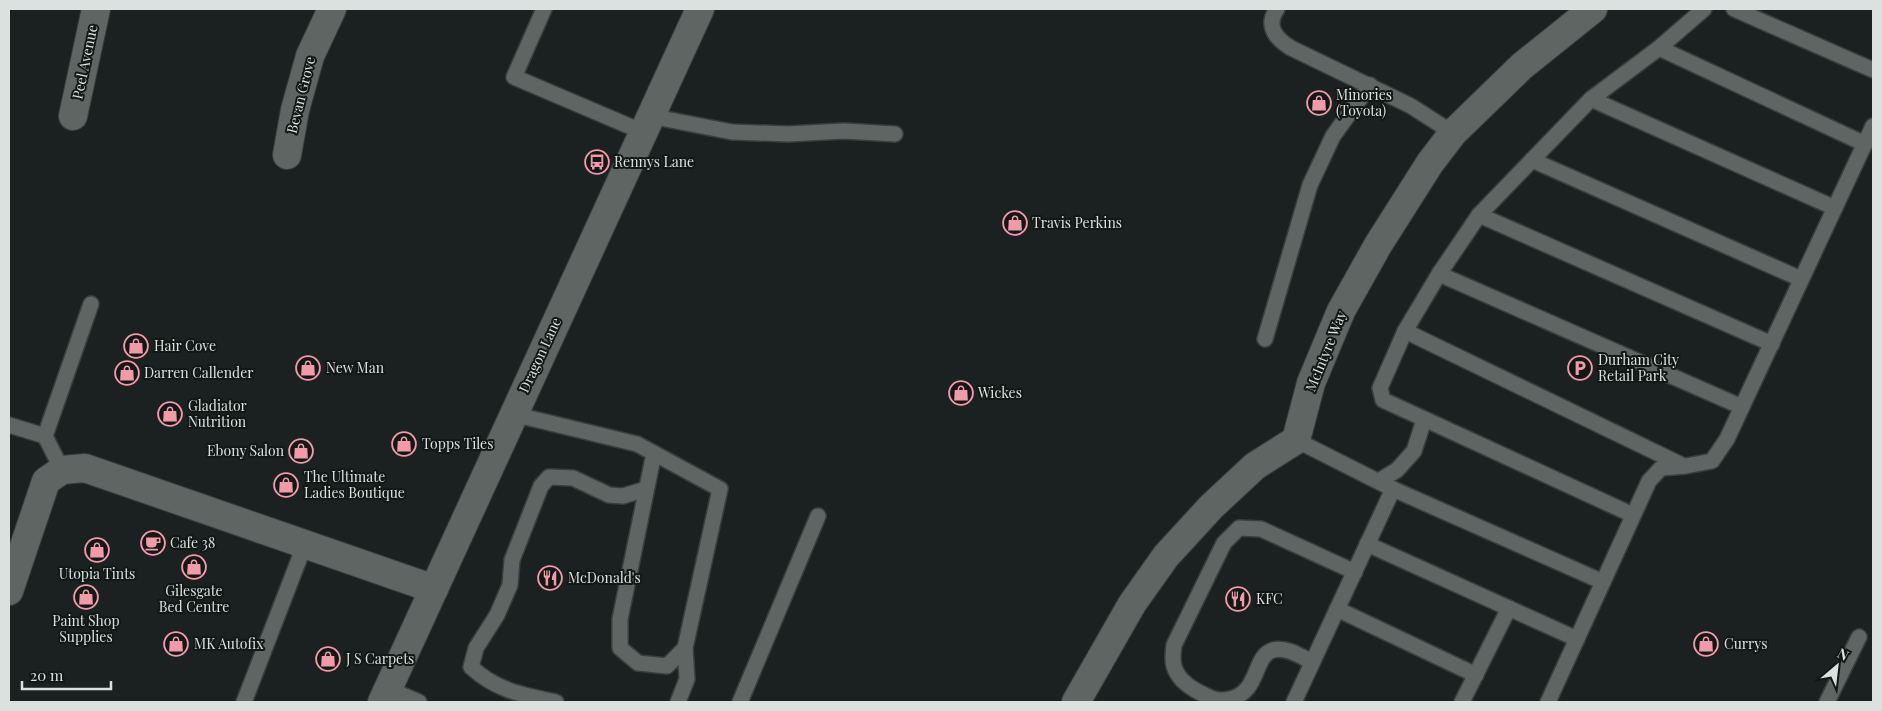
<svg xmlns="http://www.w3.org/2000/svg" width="1882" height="711" font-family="'Playfair Display',serif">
<rect width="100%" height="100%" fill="#1b2120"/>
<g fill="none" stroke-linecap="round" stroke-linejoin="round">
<g stroke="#393e3c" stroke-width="18">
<g id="lane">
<path d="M544 9 514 77 643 132"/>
<path d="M1277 9C1265 26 1276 39 1291 48L1411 106 1453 133"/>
<path d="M1734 9 1873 70"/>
<path d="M1659 48 1865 144"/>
<path d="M1591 99 1835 208"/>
<path d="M650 116 732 132 788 134 844 131 895 134"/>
<path d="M1532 160 1801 279"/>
<path d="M1479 215 1772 344"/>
<path d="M1439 274 1742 407"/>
<path d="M1405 331 1684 466"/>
<path d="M1265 339 1310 185 1333 136 1370 85"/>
<path d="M513 414 637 444 720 489 685 648 667 666 638 663 620 648V619L654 453"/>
<path d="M9 425 45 436 62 470"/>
<path d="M45 436 91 304"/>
<path d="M1296 440 1393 489 1603 582 1649 481 1661 468 1686 466 1712 461 1727 439 1873 126"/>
<path d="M1379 481 1397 470 1414 451 1424 420"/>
<path d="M1633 515 1383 400 1380 388 1405 331 1439 274 1479 215 1591 99 1659 48 1704 9"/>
<path d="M1367 544 1577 639"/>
<path d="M1337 609 1476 675"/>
<path d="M1312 662C1302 657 1286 646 1273 650 1253 656 1260 692 1230 699 1222 700 1219 701 1211 698 1200 693 1191 689 1182 680 1172 669 1172 660 1174 645L1224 543 1239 528 1261 529 1355 572"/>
<path d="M388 689 419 702"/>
<path d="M244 702 305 544"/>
<path d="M556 702C523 695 497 691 471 667L476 648 497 615 510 585 512 560 541 486 549 477 573 478 609 495 623 496 646 489"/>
<path d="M678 702 687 679 685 648"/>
<path d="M740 702 818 516"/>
<path d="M1294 702 1393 489"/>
<path d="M1462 702 1509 608"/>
<path d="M1548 702 1603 582"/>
<path d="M1827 702 1859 637"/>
</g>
</g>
<g stroke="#393e3c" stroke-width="30">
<g id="street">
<path d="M73 116 96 9"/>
<path d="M287 155 295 110 310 56 332 9"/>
<path d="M9 591 46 481 62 470 85 468 434 589"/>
<path d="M1076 702 1132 604 1166 556 1211 507 1255 466 1296 440 1311 383 1341 311 1378 245 1430 163 1453 133 1522 66 1593 9"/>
</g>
</g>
<g stroke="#393e3c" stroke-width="30">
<path id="secondary" d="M382 702 700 9"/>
</g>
<use href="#lane" stroke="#5e6563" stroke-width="15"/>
<use href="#street" stroke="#5e6563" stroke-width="28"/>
<use href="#secondary" stroke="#5e6563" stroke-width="28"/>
</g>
<defs>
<g id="shop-ring" transform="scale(1.25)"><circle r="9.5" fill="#121816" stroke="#f39aa8" stroke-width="1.5"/><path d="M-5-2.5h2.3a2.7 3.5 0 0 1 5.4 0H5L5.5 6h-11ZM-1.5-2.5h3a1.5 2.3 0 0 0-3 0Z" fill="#f39aa8"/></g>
<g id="bus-ring" transform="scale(1.25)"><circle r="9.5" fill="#121816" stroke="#f39aa8" stroke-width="1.5"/><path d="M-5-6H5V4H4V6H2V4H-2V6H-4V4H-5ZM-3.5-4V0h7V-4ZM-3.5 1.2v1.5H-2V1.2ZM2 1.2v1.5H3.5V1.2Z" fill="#f39aa8"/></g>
<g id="parking-ring" transform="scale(1.25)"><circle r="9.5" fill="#121816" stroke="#f39aa8" stroke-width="1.5"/><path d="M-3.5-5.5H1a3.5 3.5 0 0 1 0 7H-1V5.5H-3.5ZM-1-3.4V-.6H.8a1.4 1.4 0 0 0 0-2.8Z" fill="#f39aa8"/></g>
<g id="cafe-ring" transform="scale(1.25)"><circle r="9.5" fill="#121816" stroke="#f39aa8" stroke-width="1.5"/><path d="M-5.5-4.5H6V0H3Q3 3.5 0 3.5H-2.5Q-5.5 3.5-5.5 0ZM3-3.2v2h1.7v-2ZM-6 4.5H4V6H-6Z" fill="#f39aa8"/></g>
<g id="restaurant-ring" transform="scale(1.25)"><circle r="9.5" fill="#121816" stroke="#f39aa8" stroke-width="1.5"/><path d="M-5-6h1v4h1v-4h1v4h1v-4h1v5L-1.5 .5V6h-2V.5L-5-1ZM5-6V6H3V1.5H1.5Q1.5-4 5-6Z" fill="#f39aa8"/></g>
</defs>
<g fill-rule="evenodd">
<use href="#shop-ring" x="1319" y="103"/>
<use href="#bus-ring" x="597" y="162"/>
<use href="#shop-ring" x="1015" y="223"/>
<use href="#shop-ring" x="136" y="346"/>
<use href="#shop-ring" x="308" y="368"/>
<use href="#parking-ring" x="1580" y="368"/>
<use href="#shop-ring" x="127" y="373"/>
<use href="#shop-ring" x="961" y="393"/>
<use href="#shop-ring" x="170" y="414"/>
<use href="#shop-ring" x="404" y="444"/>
<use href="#shop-ring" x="301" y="451"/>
<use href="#shop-ring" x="286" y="485"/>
<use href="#cafe-ring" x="153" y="543"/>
<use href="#shop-ring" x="97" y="550"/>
<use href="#shop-ring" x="194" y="567"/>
<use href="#restaurant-ring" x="550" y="578"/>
<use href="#shop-ring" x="86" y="597"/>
<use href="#restaurant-ring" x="1238" y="599"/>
<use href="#shop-ring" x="176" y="644"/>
<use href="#shop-ring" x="1706" y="644"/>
<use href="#shop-ring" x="328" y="659"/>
</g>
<g text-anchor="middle" stroke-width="4" stroke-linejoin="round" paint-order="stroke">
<g font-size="14" fill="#dce0df" stroke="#121816">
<text transform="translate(85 62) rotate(-78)" y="5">Peel Avenue</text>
<text transform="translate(301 95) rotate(-76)" y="5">Bevan Grove</text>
<text transform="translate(1326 351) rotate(-68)" y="5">McIntyre Way</text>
<text transform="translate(540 355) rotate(-65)" y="5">Dragon Lane</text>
</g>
<g font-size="14" fill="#dce0df" stroke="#121816" text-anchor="start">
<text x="1336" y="100">Minories<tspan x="1336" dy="16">(Toyota)</tspan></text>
<text x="614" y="167">Rennys Lane</text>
<text x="1032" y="228">Travis Perkins</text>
<text x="154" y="351">Hair Cove</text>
<text x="1598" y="365">Durham City<tspan x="1598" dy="16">Retail Park</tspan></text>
<text x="326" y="373">New Man</text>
<text x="144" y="378">Darren Callender</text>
<text x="978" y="398">Wickes</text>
<text x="188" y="411">Gladiator<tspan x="188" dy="16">Nutrition</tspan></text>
<text x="422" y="449">Topps Tiles</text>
<text x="284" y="456" text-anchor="end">Ebony Salon</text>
<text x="304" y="482">The Ultimate<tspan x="304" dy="16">Ladies Boutique</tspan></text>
<text x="170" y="548">Cafe 38</text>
<text x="97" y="579" text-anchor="middle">Utopia Tints</text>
<text x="568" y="583">McDonald's</text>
<text x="194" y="596" text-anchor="middle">Gilesgate<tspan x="194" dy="16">Bed Centre</tspan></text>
<text x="1256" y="604">KFC</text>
<text x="86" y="626" text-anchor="middle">Paint Shop<tspan x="86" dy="16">Supplies</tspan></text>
<text x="194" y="649">MK Autofix</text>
<text x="1724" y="649">Currys</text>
<text x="346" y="664">J S Carpets</text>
</g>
</g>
<rect width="1882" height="711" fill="none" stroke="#dce0df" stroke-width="20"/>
<g transform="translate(1837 666) rotate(28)" stroke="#121816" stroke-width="4" paint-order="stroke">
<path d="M0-4L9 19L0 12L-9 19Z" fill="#dce0df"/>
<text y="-8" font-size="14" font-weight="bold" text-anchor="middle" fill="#dce0df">N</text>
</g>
<path d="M22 681v8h89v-8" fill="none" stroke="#dce0df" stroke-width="2.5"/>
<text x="30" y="681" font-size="15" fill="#dce0df" stroke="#121816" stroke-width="4" paint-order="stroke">20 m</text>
</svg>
